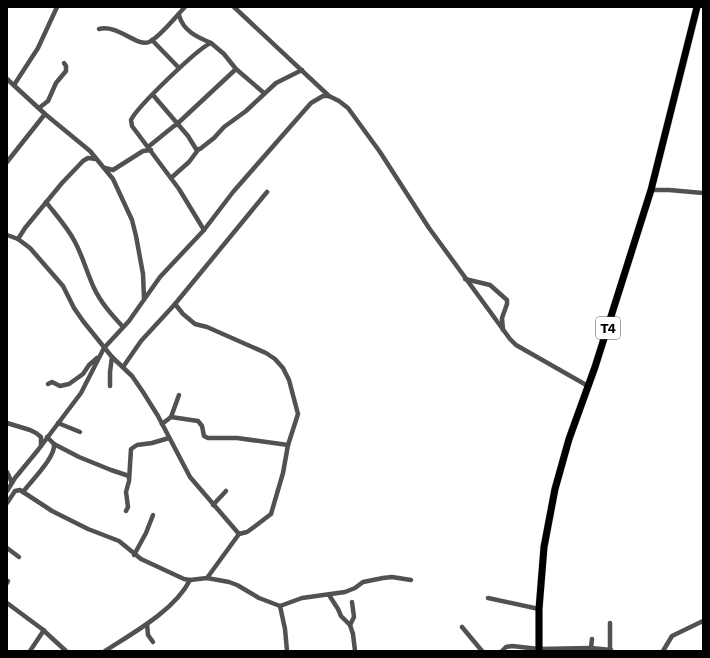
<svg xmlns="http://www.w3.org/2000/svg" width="710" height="658" font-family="'Work Sans',sans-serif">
<rect width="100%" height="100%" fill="#fff"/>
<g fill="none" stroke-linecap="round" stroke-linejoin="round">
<g stroke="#dbdbdb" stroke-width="8">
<path id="highway" d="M539 651V609L544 547 555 489 569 439 595 367 651 190 697 7"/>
</g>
<g stroke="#515151" stroke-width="4.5">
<path d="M234 7 329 96"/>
<path d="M179 15C183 31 197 37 211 43"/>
<path d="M99 29C118 24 136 47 149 42 160 37 176 16 185 7"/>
<path d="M152 40 179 68"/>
<path d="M7 79 45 114 90 151 113 179 132 220 136 236 143 274 144 298"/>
<path d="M14 85 38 48 57 7"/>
<path d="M153 95 188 136 196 149H200L214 138 224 127 246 111 276 83 302 70"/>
<path d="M39 108 48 101 56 83 66 71V66L64 63"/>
<path d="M177 124 236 69"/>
<path d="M148 147 174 126 178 124"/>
<path d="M7 162 45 114"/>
<path d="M105 168 113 170 143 151 151 150"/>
<path d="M171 178 189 162 198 150"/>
<path d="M651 190H669L703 193"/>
<path d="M46 202C56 215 68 228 75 242 83 257 87 273 94 288 101 303 112 315 123 327"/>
<path d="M204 230 179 189 132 126 131 120C137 107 198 48 211 43L224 54 236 69 264 93"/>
<path d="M7 235 18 239 30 248 63 286 74 308 83 321 112 357 132 376 143 392 158 416 190 477 239 534"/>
<path d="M18 239 25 228 62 183 83 161 88 158 96 159"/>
<path d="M465 279 490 285 507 300V304L502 318 503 330"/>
<path d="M123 367 141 341 175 304 267 192"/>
<path d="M48 384 52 382 60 386 69 384 83 374 89 365 97 358"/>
<path d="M110 386V372L112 357"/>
<path d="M171 417 179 395"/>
<path d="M7 423 30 430 36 433 41 437V446"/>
<path d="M58 423 80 432"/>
<path d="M162 424 171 417 198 421 202 426 204 436 208 438H237L288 445"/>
<path d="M54 444 79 457 111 470 129 476"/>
<path d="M7 472 12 483"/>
<path d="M7 491 15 478 38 450 81 393 104 348 129 321 160 277 204 230 233 192 311 103 323 96H329L339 101 348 108 380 152 429 228 510 339 516 345 588 386"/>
<path d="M23 492C31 481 56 457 54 444L47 437"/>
<path d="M7 503 15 491 20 490 52 511 88 529 119 541 141 559 184 579 190 580 207 578 239 534 247 532 254 527 271 514 283 473 288 445 298 414 289 380 283 368 275 359 266 353 207 327 195 324 183 314 175 304"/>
<path d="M213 505 226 491"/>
<path d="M126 511 128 507 126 492 129 481 131 449 137 445 152 443 169 438"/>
<path d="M7 548 19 557"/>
<path d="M134 555 146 533 153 515"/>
<path d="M207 578 229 582 237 585 259 598 280 606 302 598 345 592 355 588 363 582 383 578 392 577 411 580"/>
<path d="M7 583 8 581"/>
<path d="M329 595 338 609 341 616 350 625 353 634 355 651"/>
<path d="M488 598 539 609"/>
<path d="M7 603 42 629 66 651"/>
<path d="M280 606 285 629 287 651"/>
<path d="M610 623V651"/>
<path d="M147 624 148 635 153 642"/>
<path d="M350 625 354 617 352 602"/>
<path d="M462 627 482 651"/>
<path d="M591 648 592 639"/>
<path d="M30 651 44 630"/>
<path d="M105 651C133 633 175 610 190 580"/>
<path d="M502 651 506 647 512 646 539 649 591 648 611 650"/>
<path d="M663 651 672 636 703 621"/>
</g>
<use href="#highway" stroke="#000" stroke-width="7"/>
</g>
<g text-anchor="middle" stroke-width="3" stroke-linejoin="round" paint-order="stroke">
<rect fill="#fff" stroke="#4c4c4c" stroke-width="1" x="596" y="317" width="24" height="22" rx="3"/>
<g font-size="13" font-weight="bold" fill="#000">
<text x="608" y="333">T4</text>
</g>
</g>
<rect width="710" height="658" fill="none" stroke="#000000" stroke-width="16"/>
</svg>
